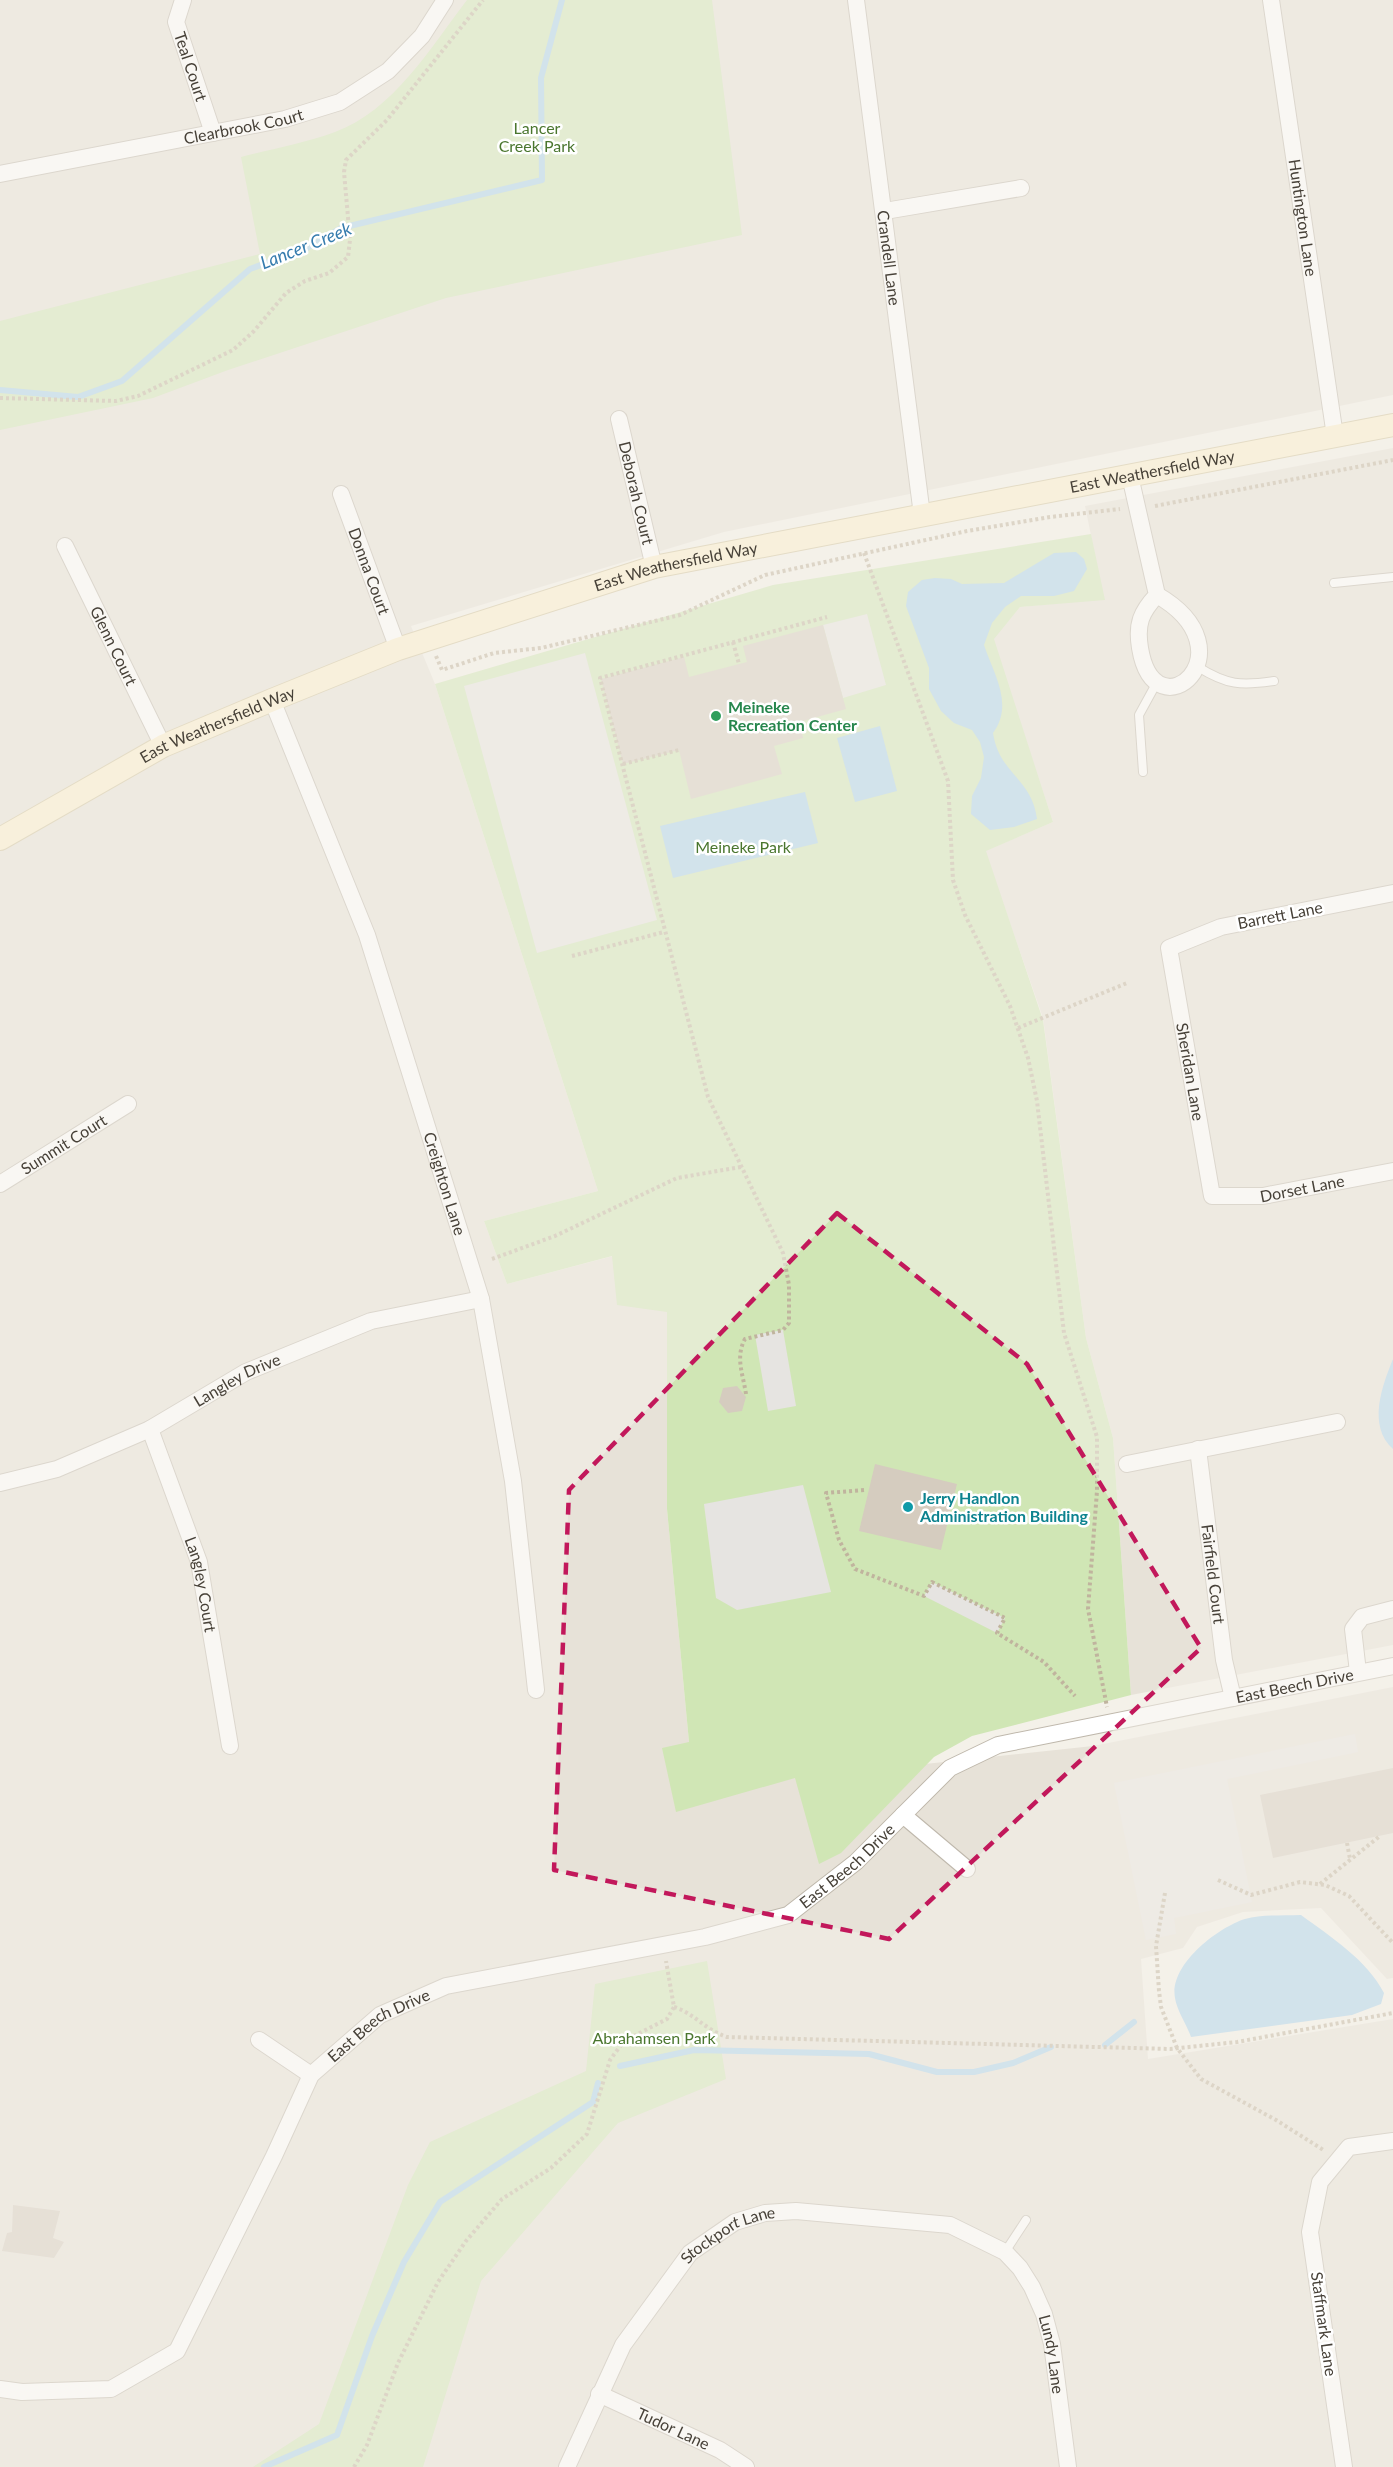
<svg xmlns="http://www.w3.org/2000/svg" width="1393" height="2467" font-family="Lato,sans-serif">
<rect width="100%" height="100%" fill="#f4f1e9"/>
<g fill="#e7e2d8">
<path d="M0 0H1393V395L724 532 411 626 435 684 598 1191 484 1221 507 1284 613 1256 667 1312V1509L689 1742 795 1778 1093 1746 1393 1687V1978L1387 1979 1321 1908 1243 1912 1197 1927 1183 1948 1141 1959 1148 2059 1393 2019V2467H0Z"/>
<path d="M1393 448V1645L1131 1695 1113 1438 1086 1338 1043 1018 985 851 1053 822 993 639 1020 607 1104 599 1085 506Z"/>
</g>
<g fill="#d0e6b5">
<path d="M467 0H712L742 235 446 298 228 370 153 398 0 430V321L260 254 241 157C272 149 305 143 335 132 393 111 431 47 467 0Z"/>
<path d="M1091 534 1105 600 1020 607 994 639 1053 822 986 851 1043 1020 1086 1338 1113 1438 1131 1695 972 1736 934 1757 841 1853 819 1864 795 1778 676 1812 662 1748 689 1742 667 1509V1312L617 1305 612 1256 507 1284 484 1221 598 1191 435 684 773 585Z"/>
<path d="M707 1961 726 2079 618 2123 481 2281 423 2467H253L319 2424 408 2185 430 2142 586 2071 595 1984Z"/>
</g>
<g fill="#e6e4e1">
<path d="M867 614 886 685 843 698 823 625Z"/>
<path d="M585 653 657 920 537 953 464 686Z"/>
<path d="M783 1330 796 1406 768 1411 755 1335Z"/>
<path d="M803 1485 831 1592 737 1610 716 1598 704 1504Z"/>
<path d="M932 1582 1005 1618 997 1633 924 1596Z"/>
<path d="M1355 1734 1358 1752 1227 1779 1252 1902 1174 1918 1176 1934 1146 1940 1114 1783Z"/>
</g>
<g fill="#a9d2ed">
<path d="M1076 552 1084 559 1087 569 1074 591 1054 596H1021L1005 607 992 623 984 645C994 675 1014 704 993 733 999 774 1032 778 1037 819L1014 827 990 830 971 814 972 796 981 778 984 757 980 742 972 730 954 723 941 711 929 689V668L906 606 908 592 922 580 935 578 951 579 962 584 1004 583 1054 553Z"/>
<path d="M880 726 897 791 855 802 837 738Z"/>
<path d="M805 792 818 843 673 878 660 826Z"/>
<path d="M1393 1359V1449C1367 1426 1382 1386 1393 1359Z"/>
<path d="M1301 1915C1331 1937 1367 1960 1384 1993L1381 2004 1352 2015 1191 2037C1187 2025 1177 2011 1175 1998 1169 1965 1217 1928 1245 1919 1262 1914 1283 1916 1301 1915Z"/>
</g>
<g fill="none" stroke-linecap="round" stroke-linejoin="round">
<g stroke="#a9d2ed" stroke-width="6">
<path d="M0 390 78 397 122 381 250 269 307 248 341 228 542 180 541 78 562 0"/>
<path d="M1105 2045 1134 2022"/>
<path d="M620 2066 694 2050 869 2054 937 2072H974L1013 2063 1051 2047"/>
<path d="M264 2467 337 2435 372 2336 404 2262 440 2202 593 2102 598 2083"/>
</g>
</g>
<g fill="#d5ccbf">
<path d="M823 625 846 709 799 722 803 738 774 746 782 774 691 799 679 750 623 764 601 679 684 657 689 677 747 662 743 646Z"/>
<path d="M737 1386 746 1397 742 1411 728 1413 719 1402 723 1388Z"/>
<path d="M875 1464 957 1484 941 1550 859 1531Z"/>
<path d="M1393 1768V1833L1273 1858 1260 1795Z"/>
<path d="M13 2205 60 2211 53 2238 64 2242 54 2258 2 2251 7 2233 12 2232Z"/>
</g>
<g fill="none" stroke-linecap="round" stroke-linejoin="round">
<g stroke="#bfb8ac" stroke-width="10">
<g id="lane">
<path d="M1334 583 1393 577"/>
<path d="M1198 667C1227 685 1241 686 1274 681"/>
<path d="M1143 772 1139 715 1156 684"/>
<path d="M1005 2252 1026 2220"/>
</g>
</g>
<g stroke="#bfb8ac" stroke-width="18">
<g id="street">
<path id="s1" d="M183 0 176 22 213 133"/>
<path id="s2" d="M856 0 922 515"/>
<path id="s3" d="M1271 0 1335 436"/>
<path id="s4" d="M0 174 285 119 340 102 388 71 422 36 445 0"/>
<path d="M885 211 1021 188"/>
<path id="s5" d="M619 419 654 567"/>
<path d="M1130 476 1157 595C1254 651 1155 738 1140 648 1136 624 1141 612 1157 595"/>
<path id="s6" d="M341 494 398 649"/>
<path id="s7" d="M65 546 163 746"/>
<path id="s8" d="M272 700 367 935 481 1299 513 1481 536 1690"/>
<path id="s9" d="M1393 893 1221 927 1169 948 1212 1196H1263L1393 1171"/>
<path id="s10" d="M0 1184 128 1104"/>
<path id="s11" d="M150 1429 199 1562 230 1746"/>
<path id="s12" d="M1198 1449 1224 1660 1233 1698"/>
<path d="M1127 1464 1337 1422"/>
<path id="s13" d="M0 1483 57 1469 150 1429 246 1372 371 1321 481 1299"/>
<path d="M1358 1672 1353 1629 1362 1617 1393 1609"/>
<path d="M903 1815 967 1869"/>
<path d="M259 2040 311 2075"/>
<path id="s14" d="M0 2389 22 2392 111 2389 177 2351 274 2156 311 2075 380 2015 446 1986 705 1937 788 1915 856 1862 950 1768 998 1745 1393 1666"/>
<path id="s15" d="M599 2394 720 2450 746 2467"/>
<path id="s16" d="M567 2467 623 2345 690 2253 735 2222 765 2213 796 2211 950 2225 1005 2252 1020 2268 1032 2287 1044 2314 1052 2344 1068 2467"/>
<path d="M1344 2467 1310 2232 1320 2182 1349 2147 1393 2141"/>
</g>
</g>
<g stroke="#d1c39b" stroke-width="24">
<g id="secondary">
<path id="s17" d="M0 839 163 746 272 700 398 649 654 567 1393 425"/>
</g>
</g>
<g stroke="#c0b49e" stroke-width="4" stroke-dasharray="3 3" stroke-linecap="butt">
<path d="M0 398 116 401 138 396 233 350 254 331 286 293 305 281 329 273 348 257 350 240 344 172 346 160 387 120 483 0"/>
<path d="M1155 506 1393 460"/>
<path d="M864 553 948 781 953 880 965 915 1010 1006 1028 1058 1037 1101 1064 1333 1097 1437V1491L1088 1609 1107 1707"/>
<path d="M733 642 739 664"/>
<path d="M436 656 442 670 494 653 541 648 680 615 765 575 967 531 1050 517 1120 509"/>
<path d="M623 764 679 750"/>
<path d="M572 956 664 932"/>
<path d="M1018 1028 1127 983"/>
<path d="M492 1259 555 1236 677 1178 741 1167"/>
<path d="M746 1394C743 1374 735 1357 745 1339L783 1330 789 1323V1285L783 1253 708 1097 600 678 827 617"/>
<path d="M864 1490 826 1493 839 1540 855 1569 924 1596 932 1582 1005 1618 997 1633 1044 1662 1075 1696"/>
<path d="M1347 1843 1350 1859"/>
<path d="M1218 1880 1251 1895 1300 1882 1325 1885 1349 1896 1393 1943"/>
<path d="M1320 1884 1380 1836"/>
<path d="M1165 1893 1156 1946 1159 1991 1161 2007 1177 2048 1201 2079 1276 2120 1325 2151"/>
<path d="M674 2007C694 2013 705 2030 727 2037L1170 2049 1237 2042 1393 2013"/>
<path d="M354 2467 367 2445 398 2363 438 2282 466 2241 502 2199 551 2168 587 2134 610 2060 624 2041 667 2019 674 2007 666 1961"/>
</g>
<use href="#lane" stroke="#fff" stroke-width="8"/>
<use href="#street" stroke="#fff" stroke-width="16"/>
<use href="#secondary" stroke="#fcf0cc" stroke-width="22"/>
</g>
<path d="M0 0H1393V2467H0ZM837 1213 1027 1364 1201 1648 889 1939 554 1870 569 1490Z" fill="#f4f1e9" fill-opacity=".55" fill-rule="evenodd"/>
<path fill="none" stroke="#c2185b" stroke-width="4.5" stroke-dasharray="12 8" stroke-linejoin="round" d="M837 1213 1027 1364 1201 1648 889 1939 554 1870 569 1490Z"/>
<circle fill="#2e9e5b" stroke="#fff" stroke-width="2" cx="716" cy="716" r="6"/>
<circle fill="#0f9aa8" stroke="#fff" stroke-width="2" cx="908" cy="1507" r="6"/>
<g text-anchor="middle" stroke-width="5" stroke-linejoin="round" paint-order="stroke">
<g font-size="16" fill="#474138" stroke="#fff">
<text dy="6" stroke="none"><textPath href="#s1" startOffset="70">Teal Court</textPath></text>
<text dy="6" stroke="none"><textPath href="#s4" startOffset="248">Clearbrook Court</textPath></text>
<text dy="6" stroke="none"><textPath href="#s3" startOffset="220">Huntington Lane</textPath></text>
<text dy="6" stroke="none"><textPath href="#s2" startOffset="260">Crandell Lane</textPath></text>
<text dy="6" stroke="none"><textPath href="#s17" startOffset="1218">East Weathersfield Way</textPath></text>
<text dy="6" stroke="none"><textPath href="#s5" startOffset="76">Deborah Court</textPath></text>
<text dy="6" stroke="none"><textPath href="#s17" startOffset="732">East Weathersfield Way</textPath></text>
<text dy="6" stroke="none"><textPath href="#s6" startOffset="82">Donna Court</textPath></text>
<text dy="6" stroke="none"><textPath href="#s7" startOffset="111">Glenn Court</textPath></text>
<text dy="6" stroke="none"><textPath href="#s17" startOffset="246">East Weathersfield Way</textPath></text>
<text transform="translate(1280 915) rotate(-11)" y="6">Barrett Lane</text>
<text dy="6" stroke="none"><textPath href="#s9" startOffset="357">Sheridan Lane</textPath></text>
<text dy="6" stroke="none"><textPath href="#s10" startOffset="75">Summit Court</textPath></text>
<text dy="6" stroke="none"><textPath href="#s8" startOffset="514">Creighton Lane</textPath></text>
<text dy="6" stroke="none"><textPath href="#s9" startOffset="574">Dorset Lane</textPath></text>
<text dy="6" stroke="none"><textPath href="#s13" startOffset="260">Langley Drive</textPath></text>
<text dy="6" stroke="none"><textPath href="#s12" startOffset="126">Fairfield Court</textPath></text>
<text dy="6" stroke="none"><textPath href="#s11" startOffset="164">Langley Court</textPath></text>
<text dy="6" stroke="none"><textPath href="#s14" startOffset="1582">East Beech Drive</textPath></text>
<text dy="6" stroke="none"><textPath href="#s14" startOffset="1084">East Beech Drive</textPath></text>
<text dy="6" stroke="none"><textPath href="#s14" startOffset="579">East Beech Drive</textPath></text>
<text dy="6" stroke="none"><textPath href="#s16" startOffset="291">Stockport Lane</textPath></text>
<text transform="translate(1324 2324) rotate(82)" y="6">Staffmark Lane</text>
<text dy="6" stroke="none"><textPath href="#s16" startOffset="696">Lundy Lane</textPath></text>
<text dy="6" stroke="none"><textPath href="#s15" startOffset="82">Tudor Lane</textPath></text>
</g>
<g font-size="16" fill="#4a762e" stroke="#fff">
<text x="537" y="134">Lancer<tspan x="537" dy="18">Creek Park</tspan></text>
<text x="743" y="853">Meineke Park</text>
<text x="654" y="2044">Abrahamsen Park</text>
</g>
<g font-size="16" font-weight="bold" fill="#27864d" stroke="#fff" text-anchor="start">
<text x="728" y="713">Meineke<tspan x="728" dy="18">Recreation Center</tspan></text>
</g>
<g font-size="16" font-weight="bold" fill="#0d838f" stroke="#fff" text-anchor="start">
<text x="920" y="1504">Jerry Handlon<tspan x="920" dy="18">Administration Building</tspan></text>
</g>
<g font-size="18" font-style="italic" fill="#367cae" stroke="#fff">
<text transform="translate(306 246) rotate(-22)" y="6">Lancer Creek</text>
</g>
</g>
</svg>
